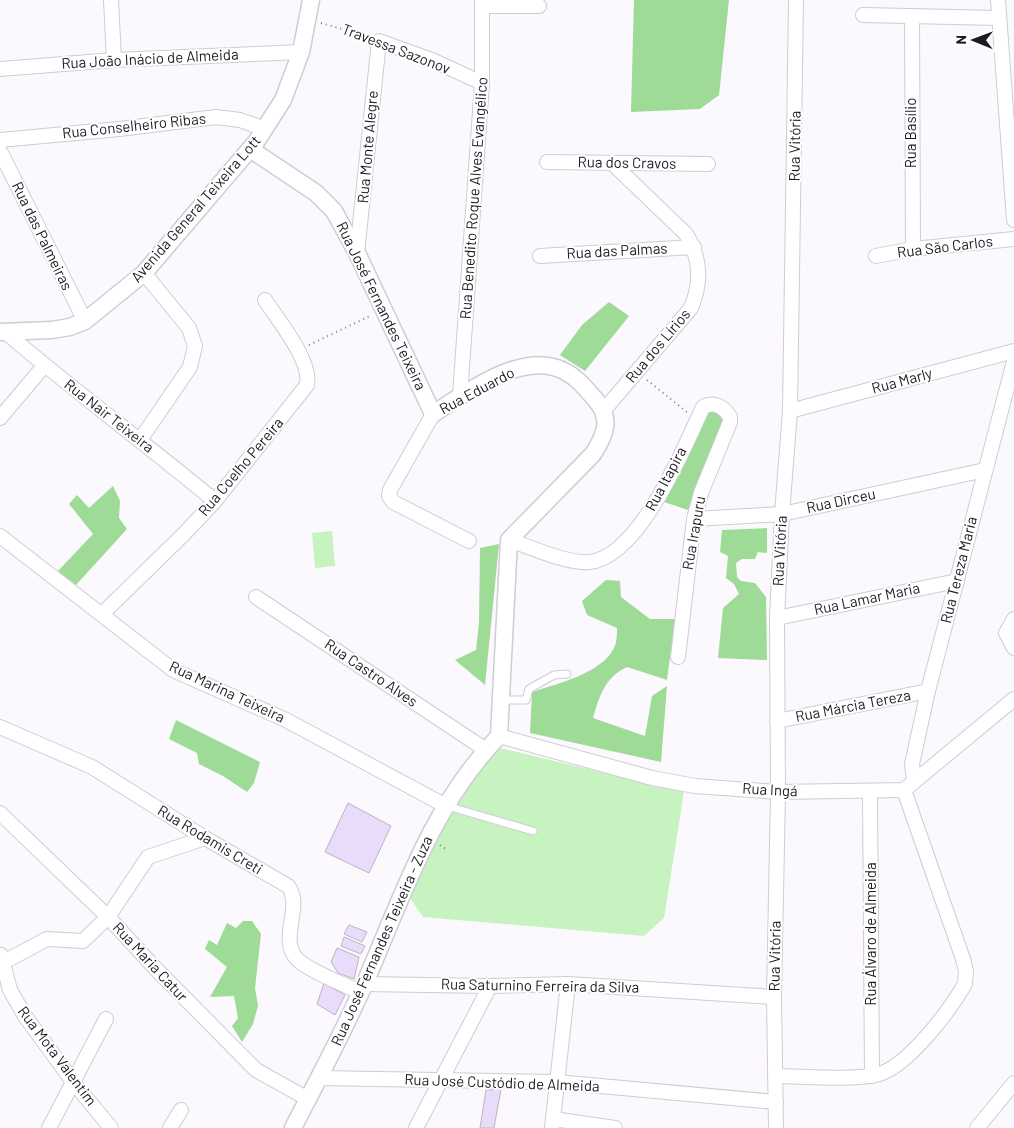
<svg xmlns="http://www.w3.org/2000/svg" width="1014" height="1128" font-family="Barlow,sans-serif">
<rect width="100%" height="100%" fill="#fbf8fe"/>
<g fill="#c7f3c0">
<path d="M332 531 335 566 315 568 312 533Z"/>
<path d="M496 747 684 792 664 918 644 936 423 917 408 895 436 837Z"/>
</g>
<g fill="#9edb96">
<path d="M634 0H729L719 95 700 109 631 112Z"/>
<path d="M609 302 629 316 585 371 560 355 582 325Z"/>
<path d="M714 410 727 418 688 510 664 502 707 413Z"/>
<path d="M113 486 120 501 119 518 127 529 76 585 58 571 93 534 69 504 77 495 89 508Z"/>
<path d="M767 528V553L758 552 755 559H742L736 563 737 577 741 581 755 583 766 597 767 660 718 658 723 608 739 594 734 584 726 578 728 556 720 552 722 530Z"/>
<path d="M499 544 485 685 455 660 476 650 479 622 480 548Z"/>
<path d="M606 580 620 581 621 597 650 619H675L667 680 627 667C605 677 599 697 593 718L645 736 652 696 667 686 661 762 530 733 532 692C557 684 602 673 614 648 617 642 617 634 617 628L587 615 582 601Z"/>
<path d="M176 720 260 762 254 783 247 792 223 776 199 764 197 753 169 739Z"/>
<path d="M243 921H252L261 934 255 988 258 1006 253 1024 242 1042 232 1026 238 1018 234 996 210 997 227 967 205 949 209 940 217 945 227 923 236 928Z"/>
</g>
<g fill="#e9dbfa" stroke="#bab5c1">
<path d="M348 803 391 826 369 873 325 852Z"/>
<path d="M349 925 367 932 362 942 344 934Z"/>
<path d="M344 937 365 946 361 954 341 946Z"/>
<path d="M337 948 359 957 354 979 338 973 331 962Z"/>
<path d="M324 983 345 995 335 1015 317 1004Z"/>
<path d="M501 1089 494 1128H480L486 1090Z"/>
</g>
<g fill="none" stroke-linecap="round" stroke-linejoin="round">
<g stroke="#d0cbd7" stroke-width="9">
<g id="service">
<path d="M501 700H526L529 689 554 675 567 674"/>
<path d="M447 806 533 831"/>
</g>
</g>
<g stroke="#d0cbd7" stroke-width="16">
<g id="minor">
<path d="M111 0 114 60"/>
<path d="M998 0 1014 220"/>
<path d="M482 6H539"/>
<path d="M863 15 999 18"/>
<path d="M912 16 913 249"/>
<path d="M0 69 114 60 301 52"/>
<path d="M0 140 119 129 216 117 240 120 265 129"/>
<path d="M0 151 85 321"/>
<path d="M547 162 708 164"/>
<path d="M357 253 379 41 432 60 482 83"/>
<path d="M540 256 694 247"/>
<path d="M876 256 913 249 1014 239"/>
<path d="M4 331C73 390 145 443 215 501"/>
<path d="M460 396 482 83V0"/>
<path d="M604 410 691 308C702 282 701 258 686 234L613 164"/>
<path d="M790 411 1014 351"/>
<path d="M433 414 390 490 389 496 393 502 469 541"/>
<path d="M0 418 44 366"/>
<path d="M140 440 190 367 195 346 189 328 144 273"/>
<path d="M694 519 782 514 985 470"/>
<path d="M0 536 173 670 286 720 446 806"/>
<path d="M509 540C531 547 567 564 589 562 639 558 684 448 703 407 714 401 724 407 730 417V422L701 493 694 519 678 657"/>
<path d="M256 597 486 750"/>
<path d="M102 614 184 534 215 501 307 385C312 361 278 320 265 300"/>
<path d="M777 618 957 581"/>
<path d="M1014 619 1006 633 1014 648"/>
<path d="M777 721 928 691"/>
<path d="M0 727 92 767 205 838 288 886C304 906 277 940 298 960 313 973 342 983 360 992"/>
<path d="M499 736 652 778 695 786 778 792 904 790 1014 699"/>
<path d="M914 780 912 764 928 691 1014 361"/>
<path d="M870 792 872 1076"/>
<path d="M0 813 108 917 155 968 256 1070 308 1099"/>
<path d="M1 955 10 990 25 1016 74 1083 111 1128"/>
<path d="M0 964 47 939 83 941 108 917 148 857 205 838"/>
<path d="M364 984 490 986 568 984 774 997"/>
<path d="M775 1076C803 1076 854 1081 879 1074 908 1066 950 1010 965 984L966 971 963 959 904 790"/>
<path d="M318 1078 557 1082 776 1102"/>
<path d="M553 1119 615 1128"/>
<path d="M49 1128 106 1019"/>
<path d="M170 1128 181 1110"/>
<path d="M416 1128 490 986"/>
<path d="M552 1128 568 984"/>
<path d="M776 1128 774 997 778 792 777 618 782 514 790 411 796 0"/>
<path d="M977 1128 1014 1083"/>
</g>
</g>
<g stroke="#d0cbd7" stroke-width="19">
<g id="tertiary">
<path d="M250 149 316 193 334 211 357 253 433 414C467 392 523 350 564 371 577 377 585 388 595 399 612 418 606 434 593 454L509 540 499 736C431 806 402 898 364 985 343 1033 317 1081 293 1128"/>
<path d="M0 332 52 330 70 327 85 321 144 273 256 142 283 100 301 52 311 0"/>
</g>
</g>
<g stroke="#817f83" stroke-width="2" stroke-dasharray="1 4" stroke-linecap="butt">
<path d="M321 23 367 36"/>
<path d="M309 345 372 315"/>
<path d="M647 380 688 413"/>
<path d="M440 845 446 849"/>
</g>
<use href="#service" stroke="#fff" stroke-width="7"/>
<use href="#minor" stroke="#fff" stroke-width="14"/>
<use href="#tertiary" stroke="#fff" stroke-width="16"/>
</g>
<g text-anchor="middle" stroke-width="4" stroke-linejoin="round" paint-order="stroke">
<g font-size="15" fill="#1d1b1f" stroke="#fff">
<text transform="translate(396 49) rotate(21)" y="5">Travessa Sazonov</text>
<text transform="translate(150 59) rotate(-3)" y="5">Rua João Inácio de Almeida</text>
<text transform="translate(134 126) rotate(-6)" y="5">Rua Conselheiro Ribas</text>
<text transform="translate(911 133) rotate(-90)" y="5">Rua Basílio</text>
<text transform="translate(795 146) rotate(-89)" y="5">Rua Vitória</text>
<text transform="translate(368 147) rotate(-85)" y="5">Rua Monte Alegre</text>
<text transform="translate(627 163) rotate(1)" y="5">Rua dos Cravos</text>
<text transform="translate(474 198) rotate(-86)" y="5">Rua Benedito Roque Alves Evangélico</text>
<text transform="translate(196 209) rotate(-49)" y="5">Avenida General Teixeira Lott</text>
<text transform="translate(42 236) rotate(64)" y="5">Rua das Palmeiras</text>
<text transform="translate(945 247) rotate(-7)" y="5">Rua São Carlos</text>
<text transform="translate(617 251) rotate(-3)" y="5">Rua das Palmas</text>
<text transform="translate(381 306) rotate(64)" y="5">Rua José Fernandes Teixeira</text>
<text transform="translate(658 346) rotate(-50)" y="5">Rua dos Lírios</text>
<text transform="translate(902 381) rotate(-15)" y="5">Rua Marly</text>
<text transform="translate(477 391) rotate(-28)" y="5">Rua Eduardo</text>
<text transform="translate(109 416) rotate(38)" y="5">Rua Nair Teixeira</text>
<text transform="translate(241 467) rotate(-50)" y="5">Rua Coelho Pereira</text>
<text transform="translate(666 479) rotate(-62)" y="5">Rua Itapira</text>
<text transform="translate(841 501) rotate(-12)" y="5">Rua Dirceu</text>
<text transform="translate(694 533) rotate(-80)" y="5">Rua Irapuru</text>
<text transform="translate(780 551) rotate(-87)" y="5">Rua Vitória</text>
<text transform="translate(959 570) rotate(-76)" y="5">Rua Tereza Maria</text>
<text transform="translate(867 599) rotate(-12)" y="5">Rua Lamar Maria</text>
<text transform="translate(371 673) rotate(34)" y="5">Rua Castro Alves</text>
<text transform="translate(227 692) rotate(25)" y="5">Rua Marina Teixeira</text>
<text transform="translate(853 706) rotate(-11)" y="5">Rua Márcia Tereza</text>
<text transform="translate(770 790) rotate(3)" y="5">Rua Ingá</text>
<text transform="translate(210 840) rotate(31)" y="5">Rua Rodamis Creti</text>
<text transform="translate(871 934) rotate(-90)" y="5">Rua Álvaro de Almeida</text>
<text transform="translate(382 941) rotate(-66)" y="5">Rua José Fernandes Teixeira - Zuza</text>
<text transform="translate(775 956) rotate(-89)" y="5">Rua Vitória</text>
<text transform="translate(150 962) rotate(47)" y="5">Rua Maria Catur</text>
<text transform="translate(540 986) rotate(1)" y="5">Rua Saturnino Ferreira da Silva</text>
<text transform="translate(57 1056) rotate(53)" y="5">Rua Mota Valentim</text>
<text transform="translate(502 1083) rotate(2)" y="5">Rua José Custódio de Almeida</text>
</g>
</g>
<g transform="translate(974 40) rotate(271)" stroke="#ffffff" stroke-width="4" paint-order="stroke">
<path d="M0-4L9 19L0 12L-9 19Z" fill="#1d1b1f"/>
<text y="-8" font-size="14" font-weight="bold" text-anchor="middle" fill="#1d1b1f">N</text>
</g>
</svg>
